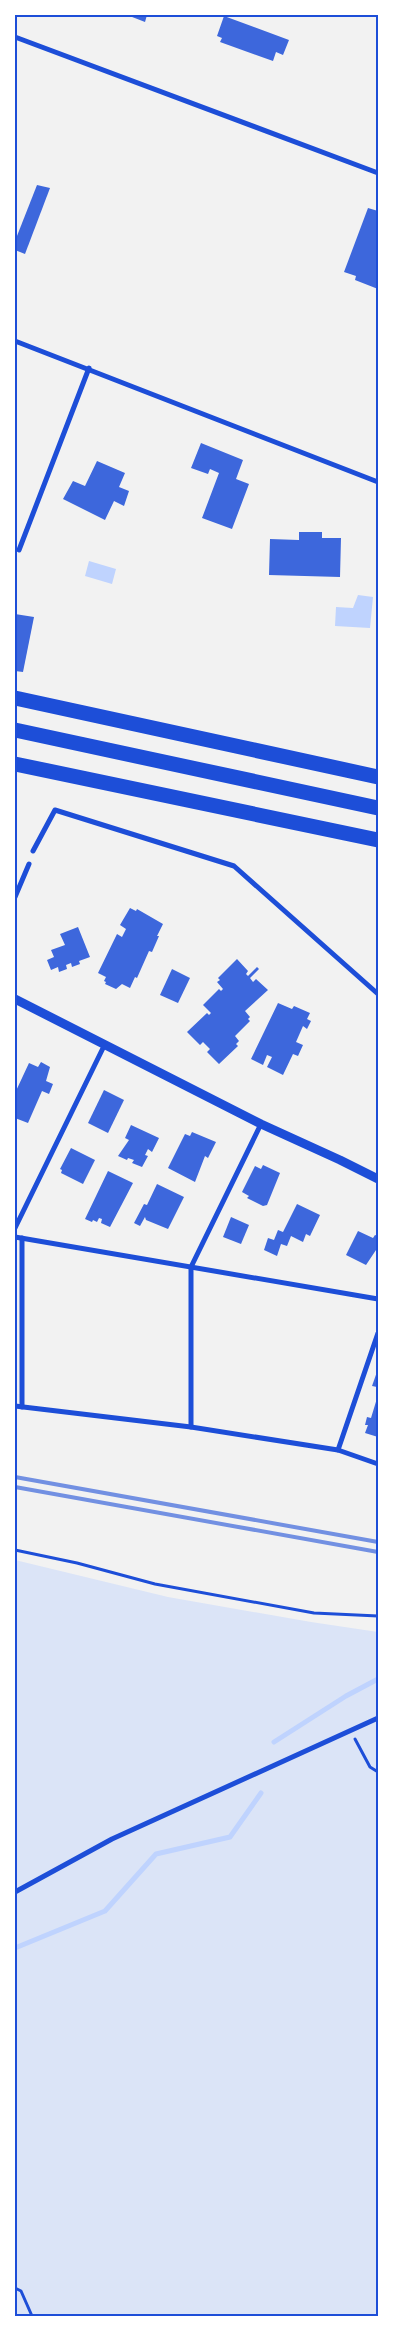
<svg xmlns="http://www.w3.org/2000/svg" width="393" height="2331" font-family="Figtree,sans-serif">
<rect width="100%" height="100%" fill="#f2f2f2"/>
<path fill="#dbe4f7" d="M15 1560 168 1597 311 1622 378 1632V2316H15Z"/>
<g fill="#bfd3fe">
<path d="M89 561 116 569 112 584 85 576Z"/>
<path d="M358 595 373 597 370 628 335 626 336 607 353 608Z"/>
</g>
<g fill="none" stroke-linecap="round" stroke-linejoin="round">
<g stroke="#bfd3fe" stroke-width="5">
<path d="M274 1742 346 1696 378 1679"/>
<path d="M15 1948 105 1911 156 1854 230 1837 261 1793"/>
</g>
</g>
<g fill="#3d67dc">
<path d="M127 15H147L145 22Z"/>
<path d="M224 16 289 40 283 55 276 52 273 61 220 42 222 38 217 36Z"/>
<path d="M37 185 50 188 25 254 15 250V241Z"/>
<path d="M368 208 378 211 376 223H378V289L355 280 356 276 344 272Z"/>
<path d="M201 443 243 460 236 479 249 484 232 529 202 518 219 473 210 469 208 474 191 468Z"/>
<path d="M97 461 125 473 119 487 129 491 124 506 114 501 105 520 63 499 73 481 85 486Z"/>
<path d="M299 532H322V538H341L340 577 269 575 270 539 299 540Z"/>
<path d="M15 614 34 617 23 672 15 671Z"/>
<path d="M130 908 136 911 137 909 163 924 157 936H159L152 952 149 951 137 978 135 977 130 988 122 984 116 989 105 984 106 982 104 981 106 977 98 973 117 934 122 937 126 929 120 925Z"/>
<path d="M78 927 90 957 79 961 80 964 72 967 71 963 66 965 67 969 59 972 58 967 51 970 47 960 54 957 51 950 65 945 60 934Z"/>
<path d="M237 959 248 971 246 974 248 976 257 967 259 969 250 978 253 982 256 979 268 990 245 1011 250 1017 248 1019 250 1021 235 1036 239 1041 236 1044 238 1046 219 1064 207 1052 210 1049 203 1042 200 1045 187 1032 207 1013 209 1015 211 1013 203 1005 219 989 221 991 223 989 217 982 220 980 218 978Z"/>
<path d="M172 969 190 978 178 1003 160 995Z"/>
<path d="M278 1003 292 1009 294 1006 310 1013 307 1019 311 1021 307 1029 303 1026 296 1042 303 1045 298 1056 293 1054 283 1075 267 1067 272 1057 267 1055 263 1065 251 1059Z"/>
<path d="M41 1062 50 1067 46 1081 53 1084 49 1094 42 1091 28 1123 15 1118V1093L29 1063 38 1067Z"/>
<path d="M104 1090 124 1100 108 1133 88 1123Z"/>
<path d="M131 1125 159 1138 152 1152 148 1149 145 1155 148 1156 142 1167 132 1163 134 1160 128 1158 127 1160 118 1156 129 1140 125 1138Z"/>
<path d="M192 1132 216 1142 208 1158 205 1156 195 1182 168 1168 185 1134 190 1136Z"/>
<path d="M71 1148 95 1160 83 1184 61 1173 62 1170 60 1169Z"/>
<path d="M263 1165 280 1173 267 1205 263 1206 247 1198 249 1196 242 1192 255 1166 261 1169Z"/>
<path d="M108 1171 133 1183 110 1227 101 1223 102 1219 99 1218 97 1222 93 1220 92 1222 85 1219Z"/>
<path d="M157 1184 184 1197 168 1229 146 1220 145 1217 140 1226 134 1223 144 1204 147 1205Z"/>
<path d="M297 1204 320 1215 310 1236 306 1234 303 1242 291 1236 287 1246 281 1244 277 1256 264 1250 268 1238 274 1240 278 1230 283 1232Z"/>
<path d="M231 1217 249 1225 241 1244 223 1237Z"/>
<path d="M358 1231 373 1238 375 1235 378 1236V1247L366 1265 346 1255Z"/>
<path d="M378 1369V1384L377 1387 372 1386Z"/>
<path d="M378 1395V1437L365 1433 368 1425H365L367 1417 371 1418Z"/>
</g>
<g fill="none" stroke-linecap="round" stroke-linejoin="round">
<g stroke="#1d4ed8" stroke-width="3">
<path d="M15 1550 77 1563 155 1584 314 1613 378 1616"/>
<path d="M355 1739 370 1767 378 1772"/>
<path d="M15 2288 21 2291 32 2316"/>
</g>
<g stroke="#1d4ed8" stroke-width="5">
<path d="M15 37 378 173"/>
<path d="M15 341 378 482"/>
<path d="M19 550 89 368"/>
<path d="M33 851 55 810 234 866 378 994"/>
<path d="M15 897 29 864"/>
<path d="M15 1228 105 1044"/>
<path d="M15 1237 378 1299"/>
<path d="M15 1406 191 1427 338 1450 378 1464"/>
<path d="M22 1407V1238"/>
<path d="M191 1427V1267L261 1124"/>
<path d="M338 1450 378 1333"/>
<path d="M15 1892 112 1839 378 1718"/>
</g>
<path stroke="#1d4ed8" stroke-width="9" d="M15 999 261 1124 340 1160 378 1179"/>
<g stroke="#1d4ed8" stroke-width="15">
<path d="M15 698 378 777"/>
<path d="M15 730 378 808"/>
<path d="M15 764 378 840"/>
</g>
<g stroke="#7290e2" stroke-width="4">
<path d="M15 1477 378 1542"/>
<path d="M15 1487 378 1552"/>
</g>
</g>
<rect width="393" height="2331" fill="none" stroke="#ffffff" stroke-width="32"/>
<rect x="16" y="16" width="361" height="2299" fill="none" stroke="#1d4ed8" stroke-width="2"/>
</svg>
